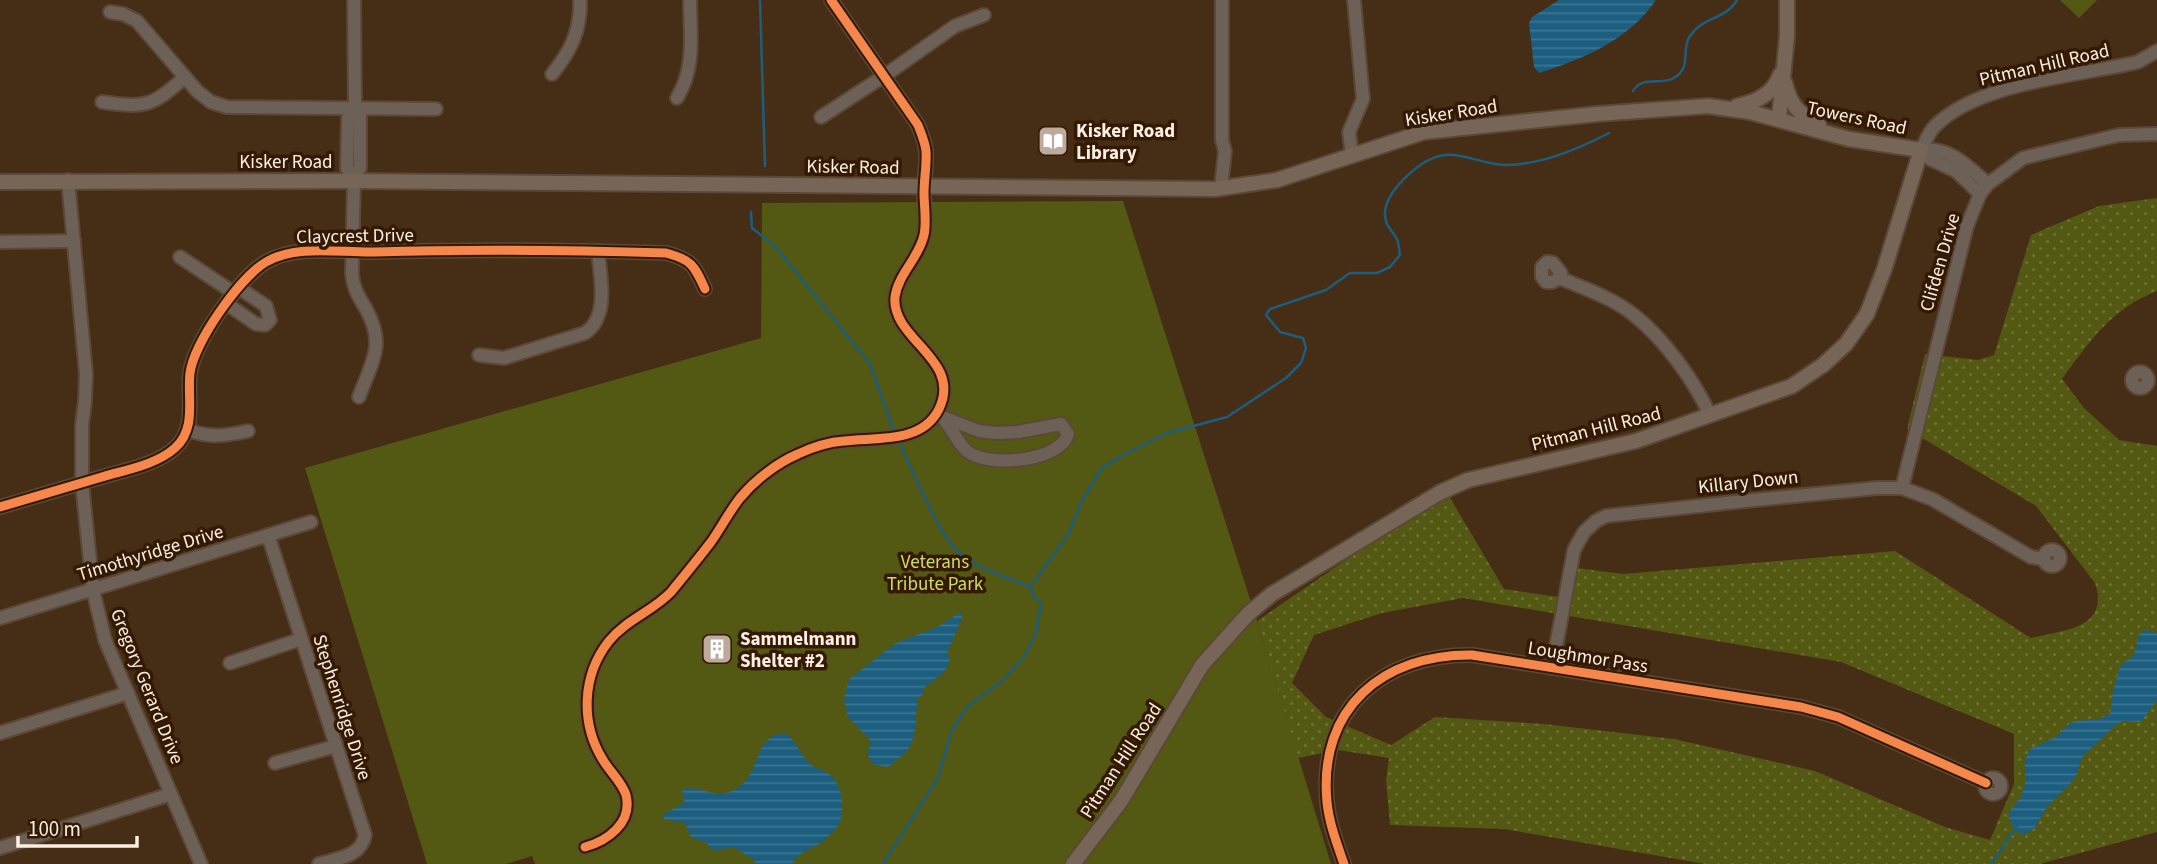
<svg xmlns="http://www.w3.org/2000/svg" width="2157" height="864" font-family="'Source Sans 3',sans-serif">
<defs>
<pattern id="grass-dots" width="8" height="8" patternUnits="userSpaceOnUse" patternTransform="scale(1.75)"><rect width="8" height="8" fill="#535812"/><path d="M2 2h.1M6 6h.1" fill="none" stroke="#6d7034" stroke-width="1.8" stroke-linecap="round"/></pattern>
<pattern id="water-rules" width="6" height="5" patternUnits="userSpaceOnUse" patternTransform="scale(1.75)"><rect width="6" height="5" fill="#1b5e7f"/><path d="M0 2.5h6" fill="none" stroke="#3d7591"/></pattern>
</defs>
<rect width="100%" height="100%" fill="#462d15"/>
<path fill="url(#grass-dots)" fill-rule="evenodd" d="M2157 198V291C2111 309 2090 341 2062 379L2084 408 2119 440 2157 446V832L2040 864H1705L1504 829 1390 825 1386 780 1389 758 1338 750 1298 758 1257 621 1446 491 1504 589 1559 597 1577 568 1623 574 1895 551 2031 638C2063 630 2110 629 2095 583L2036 506 1907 429 1925 354 1978 360 1994 355 2031 235 2099 206ZM1463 598 1841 662 2014 734V784L1990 840 1945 827 1815 771 1674 739 1544 724 1435 717 1391 745 1326 717 1292 683 1314 635 1382 613Z"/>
<g fill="#535812">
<path d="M2060 0H2097L2079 18Z"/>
<path d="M1123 201 1257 621 1331 864H535L532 856 506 864H427L305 468 761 338 762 203Z"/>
</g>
<g fill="url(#water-rules)">
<path d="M1559 0H1656C1629 40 1583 59 1539 73L1534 67 1529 23 1532 17Z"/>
<path d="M961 612 962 618 947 653 950 660 944 672 924 688 923 695 918 697C915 713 918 733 909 748 905 755 894 761 888 767L873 764 867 754 871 741 848 717 844 699 849 679 896 643 937 627Z"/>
<path d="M2145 630 2157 633V700L2141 722 2122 721 2117 724 2085 754 2081 759 2077 774 2071 783 2047 807 2034 829 2022 835C1994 810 2019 810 2024 788 2028 773 2020 767 2030 749L2056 737 2069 724 2075 721 2099 719 2110 714 2113 691 2120 666 2134 655 2139 634Z"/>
<path d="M785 733C796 741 800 753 809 763 815 769 825 770 832 776 843 787 846 814 837 827 834 832 826 838 822 842 811 850 799 851 792 864H756L754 860 734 847 713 851 707 843 691 837 685 823 664 819V814L684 803 682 789C702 785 713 798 729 792 764 781 749 735 785 733Z"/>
</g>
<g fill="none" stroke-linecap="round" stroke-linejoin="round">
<g stroke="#1b5e7f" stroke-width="2.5">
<path d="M760 0 765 166"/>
<path d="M1633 91C1643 74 1663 87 1677 76 1691 65 1681 49 1690 36 1702 17 1727 19 1737 0"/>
<path d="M751 212 752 228 776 247 870 364 895 433"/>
<path d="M1030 587 1068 535 1081 503 1101 469 1125 454 1167 433 1227 417 1286 378 1301 363 1306 348 1303 338 1280 332 1266 315 1270 309 1326 290 1350 273H1377L1390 267 1400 255C1399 250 1399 243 1397 239 1391 229 1384 225 1385 211 1388 189 1422 157 1445 155 1464 153 1488 166 1508 165 1543 164 1578 149 1609 133"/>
<path d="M883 864 938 778 951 732 967 707 1003 680 1023 658 1036 634 1041 602 1035 598 1030 587C1007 577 981 570 962 555 938 537 914 471 899 442"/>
<path d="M1991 864 2017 826"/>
</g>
<g stroke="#5b4836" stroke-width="16">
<g id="minor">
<path d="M354 0 355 109 360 113V168L354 176 352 274C353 288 359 297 366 309 386 345 372 361 359 397"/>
<path d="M110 12 123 14 137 21 197 91 211 102 227 107 436 109"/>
<path d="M552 74C571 51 581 30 580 0"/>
<path d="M677 98C696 66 690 36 690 0"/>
<path d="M102 102C146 108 151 107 185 77"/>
<path d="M821 117 884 76 955 26 984 15"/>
<path d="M1921 150C1925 142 1929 132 1935 126 1979 82 2078 76 2138 62L2157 51"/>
<path d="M1921 150C1950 146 1968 167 1988 184"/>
<path d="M1921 150 1930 159 1956 171 1980 194"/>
<path d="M1352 154 1349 132 1363 99 1354 0"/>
<path d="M354 176 347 169 348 118 355 109"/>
<path d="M68 180 86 374 85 401 82 425V483L93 590 105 640 201 864"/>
<path d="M1221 188 1225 151 1222 140V0"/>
<path d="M0 242 74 241"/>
<path d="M180 257 234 293"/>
<path d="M1560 278 1561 273 1553 263 1547 262 1542 267V277L1546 282H1552L1560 278C1585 289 1613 298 1634 315 1664 339 1694 380 1710 415"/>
<path d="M227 304 256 324 265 325 270 320 266 306 239 288"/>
<path d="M479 355 504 358 585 333C610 316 600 277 598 251"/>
<circle cx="2140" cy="380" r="8"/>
<path d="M936 412C951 422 954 440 967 451 987 468 1060 462 1068 434L1061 424 1018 432 996 433 979 431 945 418"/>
<path d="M188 430C210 438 225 436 248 431"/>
<path d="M1902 488 1967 226 1980 194 1988 184 2023 158 2119 135 2157 134"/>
<path d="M0 507C34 497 68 487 102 477 125 470 156 465 175 448 197 428 187 399 190 373 194 343 239 278 266 262 297 244 340 253 375 252 472 249 569 250 666 253 692 260 694 265 705 289"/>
<path d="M268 535 365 835C361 857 338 858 319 864"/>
<circle cx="2052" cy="558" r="8"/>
<path d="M0 618 311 522"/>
<path d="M230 663 301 639"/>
<path d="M1552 668 1574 550 1584 532 1596 521 1606 516 1754 500 1877 488H1902L1932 499 2031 557 2044 559"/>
<path d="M0 733 128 693"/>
<path d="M275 763 336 746"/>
<circle cx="1993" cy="786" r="8"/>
<path d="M585 847C607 841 633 823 626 795 622 782 610 772 603 760 580 723 582 675 609 641 626 620 653 611 671 592 684 576 698 559 711 542 721 528 729 512 740 498 755 480 777 463 798 454 813 447 828 442 844 441 876 437 922 444 939 409 963 359 891 340 895 297 898 274 919 258 924 235 927 222 924 206 924 193 924 179 927 165 926 151 925 142 921 133 918 125L831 0"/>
<path d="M0 848 171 794"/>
<path d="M1344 864C1337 844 1329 823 1327 802 1318 708 1383 654 1472 655L1801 707 1838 717 1986 783"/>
</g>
</g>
<g stroke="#5b4836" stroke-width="18">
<g id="major">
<path d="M1785 83C1790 105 1800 115 1819 125"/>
<path d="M1737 106C1757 102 1773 94 1780 75"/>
<path d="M1779 119 1787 36V0"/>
<path d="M0 182 354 181 1215 189 1277 180 1424 132 1597 114 1708 106 1750 112 1849 139 1921 150 1884 270 1867 314 1846 344 1823 365 1792 386 1636 441 1468 480 1441 492 1272 594 1248 614 1202 665 1121 801 1073 864"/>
</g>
</g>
<use href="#minor" stroke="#6d6157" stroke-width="12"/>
<use href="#major" stroke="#776658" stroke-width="14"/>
<g stroke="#341a04" stroke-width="13">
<g id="cycleway">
<path d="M0 507C34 497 68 487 102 477 125 470 156 465 175 448 197 428 187 399 190 373 194 343 239 278 266 262 297 244 340 253 375 252 472 249 569 250 666 253 692 260 694 265 705 289"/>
<path d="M585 847C607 841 633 823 626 795 622 782 610 772 603 760 580 723 582 675 609 641 626 620 653 611 671 592 684 576 698 559 711 542 721 528 729 512 740 498 755 480 777 463 798 454 813 447 828 442 844 441 876 437 922 444 939 409 963 359 891 340 895 297 898 274 919 258 924 235 927 222 924 206 924 193 924 179 927 165 926 151 925 142 921 133 918 125L831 0"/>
<path d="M1344 864C1337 844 1329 823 1327 802 1318 708 1383 654 1472 655L1801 707 1838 717 1986 783"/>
</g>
</g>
<use href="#cycleway" stroke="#f5874c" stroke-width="9"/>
</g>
<defs>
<g id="library-square" transform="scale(1.575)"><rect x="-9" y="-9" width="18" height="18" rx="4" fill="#bdaa9c" stroke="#341a04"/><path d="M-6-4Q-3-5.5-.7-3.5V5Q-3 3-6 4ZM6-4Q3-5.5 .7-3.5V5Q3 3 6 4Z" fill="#fff"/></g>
<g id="building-square" transform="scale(1.575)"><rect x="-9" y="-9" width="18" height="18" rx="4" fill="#bdaa9c" stroke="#341a04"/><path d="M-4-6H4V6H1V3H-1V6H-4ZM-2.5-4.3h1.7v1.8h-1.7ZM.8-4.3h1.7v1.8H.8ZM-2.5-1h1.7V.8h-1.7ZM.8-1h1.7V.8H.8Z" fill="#fff"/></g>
</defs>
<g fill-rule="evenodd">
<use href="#library-square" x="1053" y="141"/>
<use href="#building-square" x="717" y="649"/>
</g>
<g text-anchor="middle" stroke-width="7" stroke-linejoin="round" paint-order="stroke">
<g font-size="19" fill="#fdeee4" stroke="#341a04">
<text transform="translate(2044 64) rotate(-13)" y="7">Pitman Hill Road</text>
<text transform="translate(1451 112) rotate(-9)" y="7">Kisker Road</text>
<text transform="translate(1857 117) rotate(12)" y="7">Towers Road</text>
<text x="286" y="168">Kisker Road</text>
<text transform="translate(853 166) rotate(1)" y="7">Kisker Road</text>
<text transform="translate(355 235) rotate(-1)" y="7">Claycrest Drive</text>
<text transform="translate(1939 262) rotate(-74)" y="7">Clifden Drive</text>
<text transform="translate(1596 428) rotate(-14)" y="7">Pitman Hill Road</text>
<text transform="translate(1748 481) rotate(-6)" y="7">Killary Down</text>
<text transform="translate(150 552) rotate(-17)" y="7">Timothyridge Drive</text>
<text transform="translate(1588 656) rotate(9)" y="7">Loughmor Pass</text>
<text transform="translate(148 686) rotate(68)" y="7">Gregory Gerard Drive</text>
<text transform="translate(343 707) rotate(72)" y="7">Stephenridge Drive</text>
<text transform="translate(1120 760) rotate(-57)" y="7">Pitman Hill Road</text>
</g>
<g font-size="19" font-weight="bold" fill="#fdeee4" stroke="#341a04" text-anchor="start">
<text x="1076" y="137">Kisker Road<tspan x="1076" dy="22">Library</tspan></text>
<text x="740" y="645">Sammelmann<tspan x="740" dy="22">Shelter #2</tspan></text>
</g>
<g font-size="19" fill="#cd6" stroke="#341a04">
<text x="935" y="568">Veterans<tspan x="935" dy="22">Tribute Park</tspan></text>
</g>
</g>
<path d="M18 836v10h119v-10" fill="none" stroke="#fdeee4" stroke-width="3.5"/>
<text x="28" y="836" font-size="21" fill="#fdeee4" stroke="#341a04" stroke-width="5" paint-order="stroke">100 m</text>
</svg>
